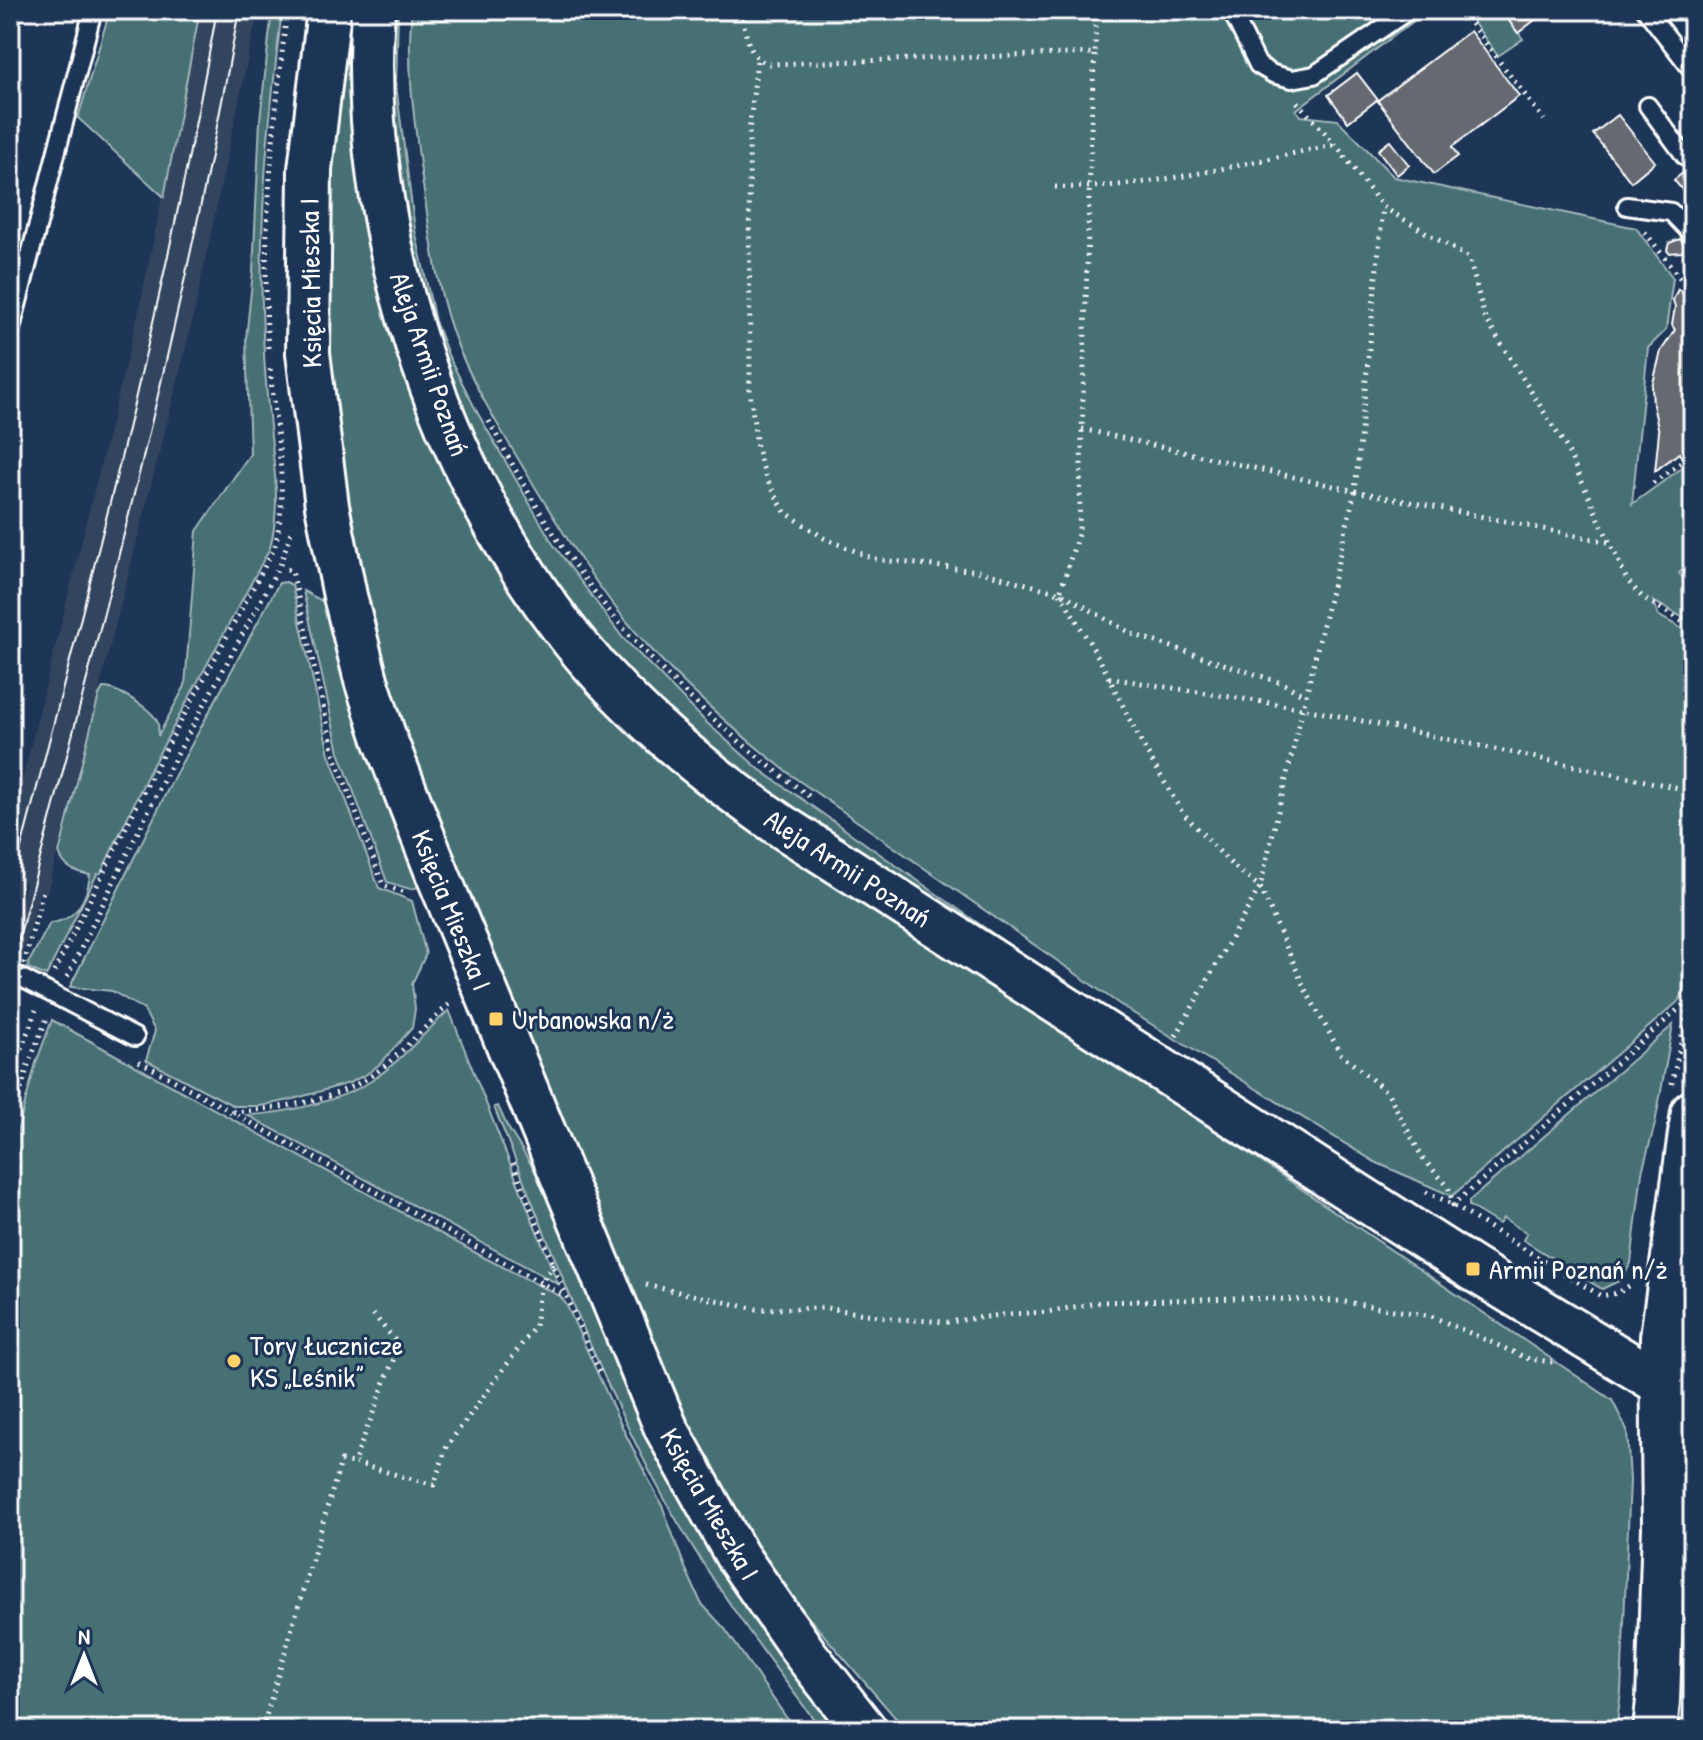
<svg xmlns="http://www.w3.org/2000/svg" width="1703" height="1740" font-family="'Patrick Hand',sans-serif">
<rect width="100%" height="100%" fill="#1d3557"/>
<filter id="ink" filterUnits="userSpaceOnUse"><feTurbulence type="fractalNoise" baseFrequency=".0125" numOctaves="2"/><feDisplacementMap in="SourceGraphic" scale="16" xChannelSelector="R" yChannelSelector="G"/><feConvolveMatrix kernelMatrix="1 2 1 2 8 2 1 2 1" color-interpolation-filters="sRGB"/></filter>
<g filter="url(#ink)">
<path fill="#33455e" d="M200 10H258L193 318 166 427 47 893 40 890 10 1004V943L26 883 21 881 10 922V829L140 306Z"/>
<g fill="#476f74" stroke="#a3b7ba" stroke-width="2">
<path d="M110 10H200L164 197 78 118Z"/>
<path d="M272 10H282C270 109 259 207 262 307 263 343 265 379 269 416 273 463 282 501 270 548L150 770 101 873 97 874 46 976 28 968 29 962 50 923C76 921 87 899 90 875 75 872 64 868 59 853L99 695 103 688C116 687 155 710 158 724 159 728 158 732 158 736L185 686 197 531 250 454 246 339 253 272 260 120Z"/>
<path d="M346 10H354L350 62 353 106 412 383 683 769 1612 1400 1627 1430 1630 1481 1621 1692 1616 1730H906L770 1573 703 1462 413 768 373 643 331 414 324 240Z"/>
<path d="M390 10H398L396 86 415 230 435 321 449 357 477 412 553 544 623 638 707 723 759 769 1062 982 773 800 674 722 586 628 506 510 449 383 405 222 388 81Z"/>
<path d="M412 10H1439L1433 14 1427 11 1296 110 1301 116 1338 120 1394 177 1636 228 1673 278 1666 330 1648 348 1632 504 1693 460V563L1679 573 1689 586 1693 584V623L1653 601 1658 615 1684 630 1687 637 1693 734V961L1680 1000 1452 1196 1375 1162 1125 1008 795 778C733 730 673 678 623 617 586 572 556 521 526 472 502 432 477 392 459 349 436 294 430 231 421 172 414 119 406 64 412 10Z"/>
<path d="M1454 10H1481L1485 14 1491 10H1501L1523 39 1498 56 1465 11 1459 16Z"/>
<path d="M286 582 292 585 329 754 379 888 412 901 426 954 412 984 415 1009 412 1028 381 1063 367 1074 349 1083 290 1100 260 1106H234L146 1060 155 1031 144 1010 112 991 70 987 174 777 279 583Z"/>
<path d="M303 591 322 601 329 600 412 858 419 887 410 889 387 882 339 752Z"/>
<path d="M449 1010 558 1284 247 1115C283 1114 341 1101 371 1081 400 1062 424 1033 449 1010Z"/>
<path d="M52 1020 485 1258 560 1296 566 1304 622 1427 663 1508 684 1565 701 1603 725 1629 795 1730H10V1158L36 1063Z"/>
<path d="M1673 1025 1655 1124 1642 1172 1631 1263 1621 1280 1602 1289 1523 1240 1527 1233 1503 1218 1499 1224 1469 1206V1201Z"/>
<path d="M498 1106 507 1126 544 1185 843 1730H822C765 1655 710 1581 664 1498 596 1374 548 1238 494 1107Z"/>
</g>
<g fill="#656a70" stroke="#fff" stroke-width="2">
<path d="M1501 10H1541L1544 13 1518 33Z"/>
<path d="M1674 10H1693V29L1685 19 1683 21Z"/>
<path d="M1470 31 1519 96 1452 147 1458 156 1434 174 1377 100 1348 122 1328 95 1357 73 1378 100Z"/>
<path d="M1618 115 1655 162 1631 182 1593 134Z"/>
<path d="M1390 141 1409 165 1397 175 1378 150Z"/>
<path d="M1693 165V201L1692 202 1674 180Z"/>
<path d="M1680 239 1686 246 1682 252 1669 253 1667 250 1669 243Z"/>
<path d="M1678 289 1688 298 1693 310V449L1682 458 1679 453 1655 471 1659 432 1653 405 1652 387 1661 351 1675 330 1672 325 1675 307 1673 300Z"/>
</g>
<g fill="none" stroke-linecap="round" stroke-linejoin="round">
<g stroke="#fff" stroke-width="22">
<g id="lane">
<path d="M1231 10 1258 65 1273 74 1292 79 1314 75 1409 10"/>
<path d="M1646 10 1693 71"/>
<path d="M1648 106 1685 156 1693 149"/>
<path d="M1627 206 1671 212 1693 235"/>
<path d="M10 333 93 10"/>
<path d="M10 972 135 1037"/>
</g>
</g>
<g stroke="#fff" stroke-width="48">
<g id="secondary">
<path d="M329 10 310 169 308 353 327 506 345 596 366 680 385 739 438 875 666 1428 737 1556 806 1655 865 1730"/>
<path d="M373 10C357 226 439 475 575 643 634 716 706 774 783 827L1473 1269 1693 1403"/>
<path d="M1655 1730 1658 1701 1664 1527 1662 1337 1693 1112"/>
</g>
</g>
<g stroke="#fff" stroke-width="5" stroke-dasharray="2 6" stroke-linecap="butt">
<path d="M741 10C746 31 746 57 769 64L1095 53 1096 10"/>
<path d="M1450 10 1458 21 1465 16 1544 120"/>
<path d="M1433 18 1443 10"/>
<path d="M757 61 749 132 750 392 757 448 766 478 785 512 824 538 874 559 978 571 1060 593 1079 531 1092 98 1095 53"/>
<path d="M1297 102 1335 144 1383 207 1469 258 1485 318 1566 447 1627 580 1643 598 1693 628"/>
<path d="M1055 187C1149 190 1243 163 1334 145"/>
<path d="M1645 232 1693 295"/>
<path d="M268 348C261 234 274 123 287 10"/>
<path d="M489 421C518 476 550 532 587 582 648 665 726 735 809 796"/>
<path d="M1082 429 1355 491 1608 542"/>
<path d="M1653 483 1693 454"/>
<path d="M287 569 292 571 334 753 383 885 406 893"/>
<path d="M1060 593 1100 660 1142 744 1182 812 1232 865 1260 887 1305 989 1341 1054 1388 1093 1423 1159 1448 1186 1453 1205 1689 1000"/>
<path d="M1063 594 1132 634 1282 683 1304 695"/>
<path d="M1109 678 1301 708 1693 791"/>
<path d="M54 972 154 771 274 549C291 490 274 427 270 366"/>
<path d="M67 977 165 777 280 565 292 529"/>
<path d="M1176 1036 1260 887 1355 491 1383 207"/>
<path d="M139 1061 565 1296"/>
<path d="M10 1079 36 1010"/>
<path d="M1672 1084 1693 984"/>
<path d="M233 1112C278 1108 327 1103 366 1079 394 1063 424 1026 450 1004"/>
<path d="M10 1128 28 1065 47 1018"/>
<path d="M513 1163 558 1277 601 1375"/>
<path d="M1426 1192 1446 1201 1601 1296 1618 1293 1632 1284"/>
<path d="M646 1285 757 1309 827 1308 897 1319 948 1322 1009 1314 1047 1312 1102 1302 1237 1298 1339 1301 1431 1316 1529 1359 1553 1362"/>
<path d="M373 1314 399 1345 354 1463 434 1485 447 1446 535 1326 541 1283 553 1265 559 1264"/>
<path d="M262 1730 341 1461 354 1463"/>
</g>
<use href="#lane" stroke="#1d3557" stroke-width="16"/>
<use href="#secondary" stroke="#1d3557" stroke-width="42"/>
<g stroke="#fff" stroke-width="2">
<path d="M10 890C87 598 164 307 217 10"/>
<path d="M10 972C94 653 181 335 239 10"/>
</g>
<path stroke="#fff" stroke-width="5" stroke-dasharray="2 6" stroke-linecap="butt" d="M10 1018 43 891"/>
</g>
</g>
<g fill="#ffd166" stroke="#1d3557" stroke-width="3">
<rect x="488" y="1011" width="16" height="16" rx="4"/>
<rect x="1465" y="1261" width="16" height="16" rx="4"/>
<circle cx="234" cy="1361" r="8"/>
</g>
<g text-anchor="middle" stroke-width="6" stroke-linejoin="round" paint-order="stroke">
<g font-size="28" fill="#fff" stroke="#1d3557">
<text transform="translate(310 283) rotate(-91)" y="10">Księcia Mieszka I</text>
<text transform="translate(430 364) rotate(71)" y="10">Aleja Armii Poznań</text>
<text transform="translate(848 868) rotate(33)" y="10">Aleja Armii Poznań</text>
<text transform="translate(452 910) rotate(68)" y="10">Księcia Mieszka I</text>
<text transform="translate(710 1504) rotate(60)" y="10">Księcia Mieszka I</text>
</g>
<g font-size="28" fill="#fff" stroke="#1d3557" text-anchor="start">
<text x="512" y="1029">Urbanowska n/ż</text>
<text x="1489" y="1279">Armii Poznań n/ż</text>
<text x="250" y="1355">Tory Łucznicze<tspan x="250" dy="32">KS „Leśnik”</tspan></text>
</g>
</g>
<rect width="1703" height="1740" fill="none" stroke="#1d3557" stroke-width="40"/>
<rect x="20" y="20" width="1663" height="1700" fill="none" stroke="#fff" stroke-width="3" filter="url(#ink)"/>
<g transform="translate(84 1656)" stroke="#1d3557" stroke-width="6" paint-order="stroke">
<path d="M0-6L14 30L0 20L-14 30Z" fill="#ffffff"/>
<text y="-12" font-size="22" font-weight="bold" text-anchor="middle" fill="#ffffff">N</text>
</g>
</svg>
